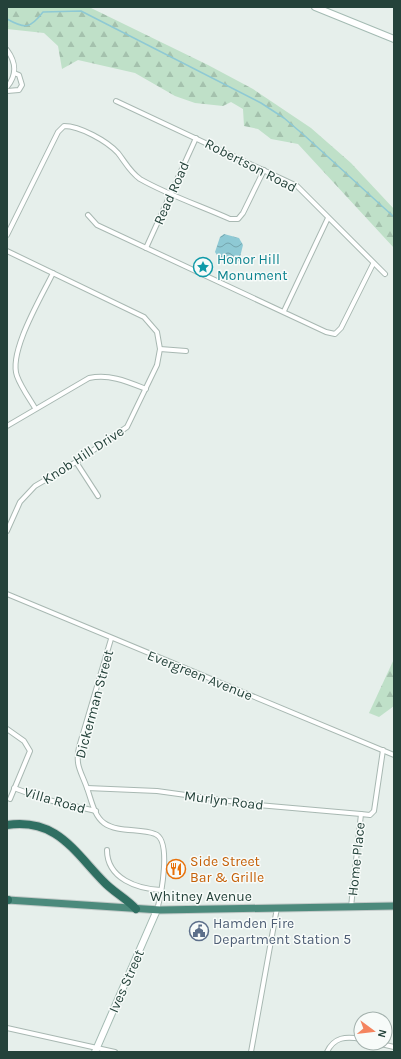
<svg xmlns="http://www.w3.org/2000/svg" width="401" height="1059" font-family="Karla,sans-serif">
<defs>
<pattern id="forest-firs" width="22" height="20" patternUnits="userSpaceOnUse"><rect width="22" height="20" fill="#bfe0c8"/><path d="M5 1l3.5 6h-7zM16 11l3.5 6h-7z" fill="#a4c1ad"/></pattern>
<pattern id="water-waves" width="16" height="10" patternUnits="userSpaceOnUse"><rect width="16" height="10" fill="#8ec9d4"/><path d="M0 5q4-4 8 0t8 0" fill="none" stroke="#74a5ad"/></pattern>
</defs>
<rect width="100%" height="100%" fill="#e6efeb"/>
<g fill="url(#forest-firs)">
<path d="M7 7H89L208 65 253 89 311 128 351 163 394 209V248L298 144 271 139 258 129 244 126 243 109 231 102 223 106 195 103 175 96 135 73 78 60 62 69 58 46 44 33 7 29Z"/>
<path d="M394 659V706L379 717 369 713Z"/>
</g>
<path fill="url(#water-waves)" d="M224 234 239 238 243 245 239 261C230 264 219 260 215 252L220 237Z"/>
<g fill="none" stroke-linecap="round" stroke-linejoin="round">
<path stroke="#8ec9d4" stroke-width="1.5" d="M7 19C25 29 30 29 43 12L81 11 261 103 284 118 305 136 394 217"/>
<g stroke="#a8b8b2" stroke-width="6">
<g id="minor">
<path d="M7 50C16 62 17 75 7 87"/>
<path d="M7 91 19 90 22 85 19 75 14 73"/>
<path d="M116 101 297 186 385 274"/>
<path d="M88 215 97 225 326 332 335 334 341 328 373 264"/>
<path d="M7 235 58 132 64 126C80 126 107 141 118 153 125 162 130 172 140 179 168 195 201 206 230 219H238L243 213 264 170"/>
<path d="M146 248 196 138"/>
<path d="M7 251 144 317 157 332 160 349 157 365 127 427 76 462 35 486 20 502 7 531"/>
<path d="M284 311 328 218"/>
<path d="M160 349 186 351"/>
<path d="M35 408C29 398 21 387 17 376 8 352 42 296 53 273"/>
<path d="M7 426 89 378C110 374 126 381 146 389"/>
<path d="M76 462 98 496"/>
<path d="M7 594 394 755"/>
<path d="M111 639 79 747C75 766 81 771 87 788 91 799 94 816 104 823 118 833 140 828 155 834 172 840 161 896 157 910"/>
<path d="M7 729 24 741 30 751 10 799"/>
<path d="M14 788 44 799 96 811"/>
<path d="M87 788 157 791 258 805 361 814"/>
<path d="M107 850C107 879 138 889 161 890"/>
<path d="M351 907 361 814 370 815 374 811 383 750"/>
<path d="M7 1028 115 1052"/>
<path d="M377 1043 394 1047"/>
<path d="M251 1052 277 908"/>
<path d="M327 1052C334 1037 346 1036 361 1039"/>
</g>
</g>
<g stroke="#a4bbb3" stroke-width="8">
<g id="secondary">
<path d="M315 7 394 39"/>
<path d="M95 1052 157 910"/>
</g>
</g>
<g stroke="#c2cac8" stroke-width="9">
<path id="trunk" d="M8 900 160 910 394 906"/>
</g>
<g stroke="#c2cac8" stroke-width="10">
<g id="motorway">
<path d="M7 825C56 818 73 850 103 881 113 892 126 898 136 909"/>
<path d="M7 900H8"/>
</g>
</g>
<use href="#minor" stroke="#fff" stroke-width="4"/>
<use href="#secondary" stroke="#fff" stroke-width="6"/>
<use href="#trunk" stroke="#4c8a7c" stroke-width="7"/>
<use href="#motorway" stroke="#2f6f62" stroke-width="8"/>
</g>
<defs>
<g id="sight-ring" transform="scale(1)"><circle r="9.5" fill="#f7fbf9" stroke="#0f9aa8" stroke-width="1.5"/><path d="M0-6L1.8-2.2L6-1.7L2.9 1.2L3.7 5.4L0 3.3L-3.7 5.4L-2.9 1.2L-6-1.7L-1.8-2.2Z" fill="#0f9aa8"/></g>
<g id="restaurant-ring" transform="scale(1)"><circle r="9.5" fill="#f7fbf9" stroke="#e8710a" stroke-width="1.5"/><path d="M-5-6h1v4h1v-4h1v4h1v-4h1v5L-1.5 .5V6h-2V.5L-5-1ZM5-6V6H3V1.5H1.5Q1.5-4 5-6Z" fill="#e8710a"/></g>
<g id="civic-ring" transform="scale(1)"><circle r="9.5" fill="#f7fbf9" stroke="#5c6f8a" stroke-width="1.5"/><path d="M-.6-6.5H3V-4.5H.6V-3L4-1V1h2V6H-6V1h2V-1L-.6-3ZM-1.2 2.5V6h2.4V2.5Z" fill="#5c6f8a"/></g>
</defs>
<g fill-rule="evenodd">
<use href="#sight-ring" x="203" y="267"/>
<use href="#restaurant-ring" x="176" y="869"/>
<use href="#civic-ring" x="199" y="931"/>
</g>
<g text-anchor="middle" stroke-width="3" stroke-linejoin="round" paint-order="stroke">
<g font-size="14" fill="#24423a" stroke="#f7fbf9">
<text transform="translate(251 165) rotate(27)" y="5">Robertson Road</text>
<text transform="translate(171 193) rotate(-66)" y="5">Read Road</text>
<text transform="translate(83 455) rotate(-33)" y="5">Knob Hill Drive</text>
<text transform="translate(200 675) rotate(22)" y="5">Evergreen Avenue</text>
<text transform="translate(94 704) rotate(-75)" y="5">Dickerman Street</text>
<text transform="translate(55 800) rotate(16)" y="5">Villa Road</text>
<text transform="translate(224 800) rotate(7)" y="5">Murlyn Road</text>
<text transform="translate(356 859) rotate(-84)" y="5">Home Place</text>
<text x="201" y="901">Whitney Avenue</text>
<text transform="translate(126 981) rotate(-66)" y="5">Ives Street</text>
</g>
<g font-size="14" fill="#0d838f" stroke="#f7fbf9" text-anchor="start">
<text x="217" y="264">Honor Hill<tspan x="217" dy="16">Monument</tspan></text>
</g>
<g font-size="14" fill="#c56008" stroke="#f7fbf9" text-anchor="start">
<text x="190" y="866">Side Street<tspan x="190" dy="16">Bar &amp; Grille</tspan></text>
</g>
<g font-size="14" fill="#4e5e75" stroke="#f7fbf9" text-anchor="start">
<text x="213" y="928">Hamden Fire<tspan x="213" dy="16">Department Station 5</tspan></text>
</g>
</g>
<rect width="401" height="1059" fill="none" stroke="#24423a" stroke-width="16"/>
<g transform="translate(373 1031) rotate(105)"><circle r="19" fill="#f7fbf9" stroke="#a3b1ad"/>
<path d="M0-3L7 15L0 10L-7 15Z" fill="#f4845f"/>
<text y="-6" font-size="11" font-weight="bold" text-anchor="middle" fill="#24423a">N</text>
</g>
</svg>
